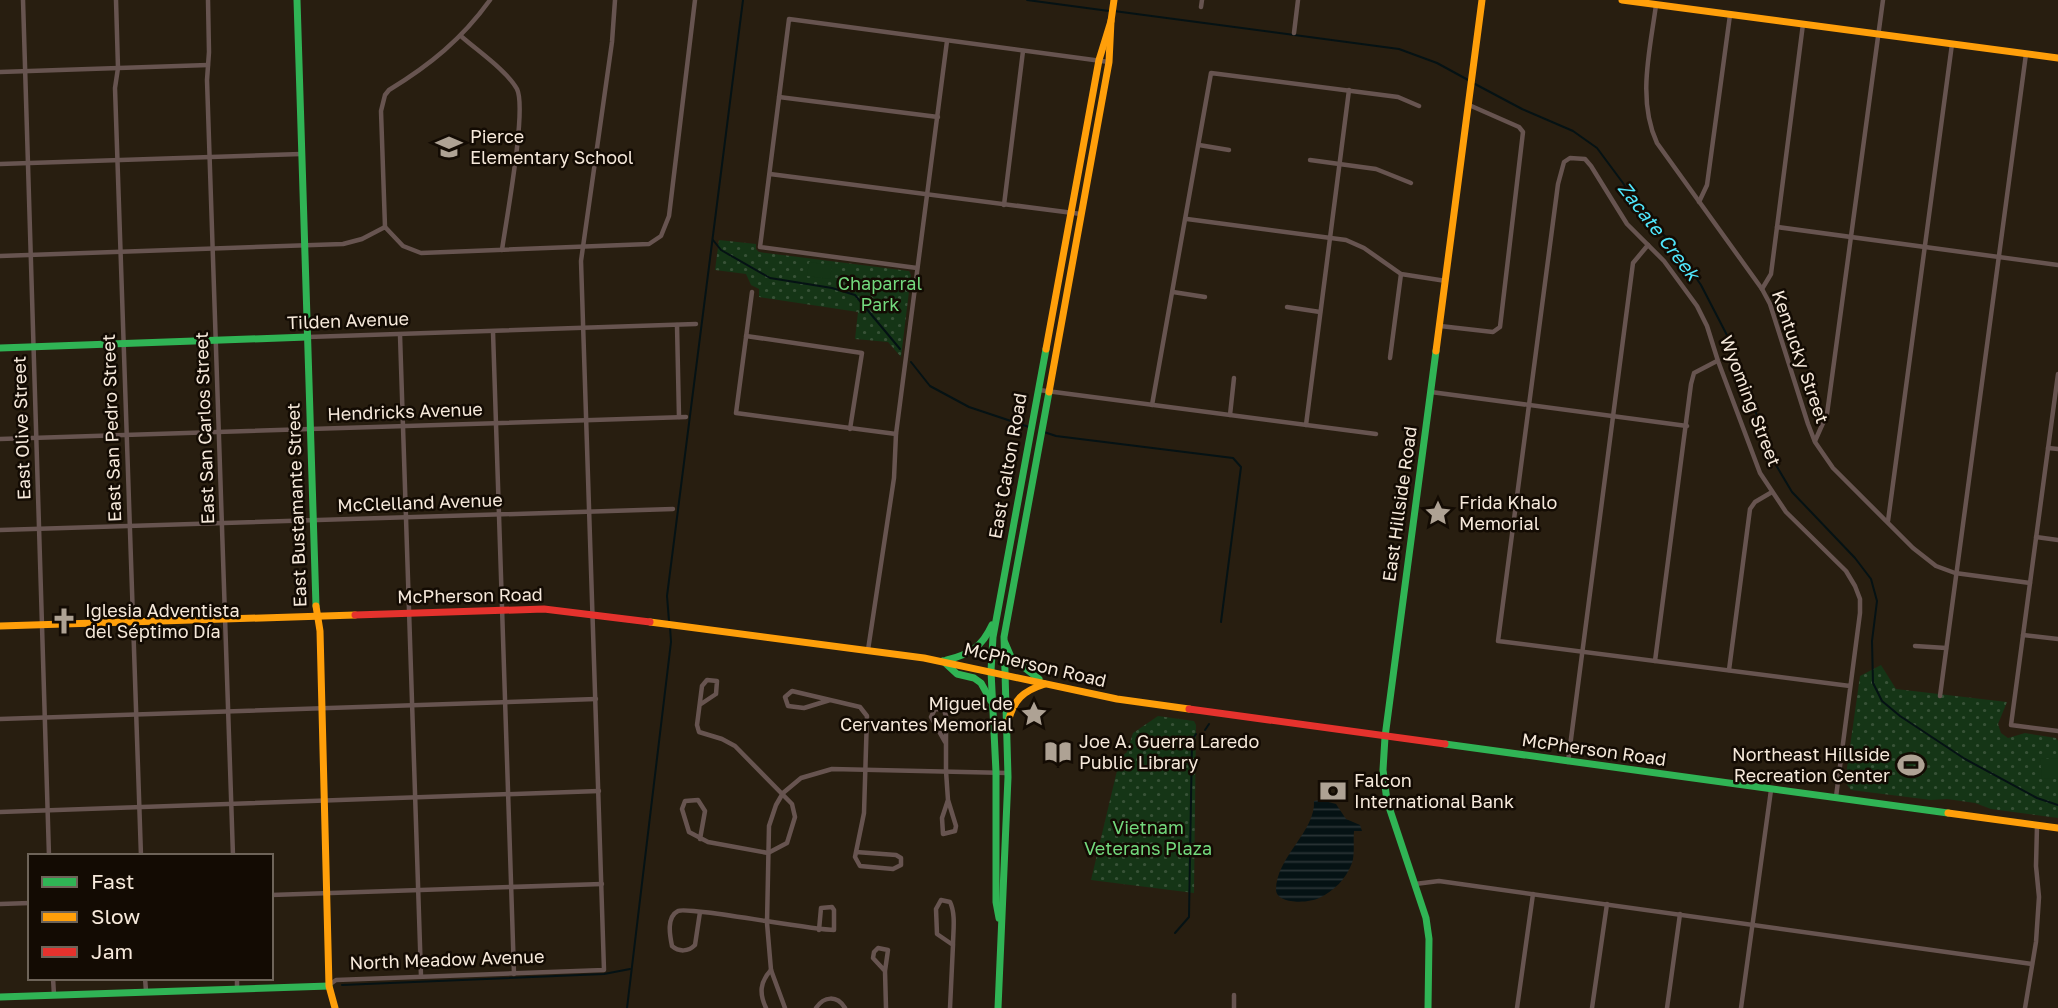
<svg xmlns="http://www.w3.org/2000/svg" width="2058" height="1008" font-family="'Golos Text',sans-serif">
<defs>
<pattern id="green-dots" width="8" height="8" patternUnits="userSpaceOnUse" patternTransform="scale(1.75)"><rect width="8" height="8" fill="#153516"/><path d="M2 2h.1M6 6h.1" fill="none" stroke="#385237" stroke-width="1.8" stroke-linecap="round"/></pattern>
<pattern id="water-rules" width="6" height="5" patternUnits="userSpaceOnUse" patternTransform="scale(1.75)"><rect width="6" height="5" fill="#051214"/><path d="M0 2.5h6" fill="none" stroke="#2a3436"/></pattern>
</defs>
<rect width="100%" height="100%" fill="#281e10"/>
<g fill="url(#green-dots)">
<path d="M719 240 756 244V249L759 252 909 271 911 275 901 357 888 342 855 339 858 312 759 297V289L751 285 746 274 715 270Z"/>
<path d="M1881 665 1896 689 2007 702 1998 724 2001 733 2008 738 2025 733 2056 738 2058 741V818L1991 809 1975 803 1947 799 1931 800 1851 790 1845 782 1860 676Z"/>
<path d="M1158 716 1194 721 1196 725 1194 893 1091 880 1120 758 1127 752 1133 733Z"/>
</g>
<g fill="#153516">
<path d="M809 262 832 265 830 279 807 276Z"/>
<path d="M2058 758V778L2042 779 2040 759Z"/>
</g>
<path fill="url(#water-rules)" d="M1321 800 1336 804 1346 819 1360 825 1362 831H1354C1353 841 1355 854 1352 863 1346 879 1334 891 1319 898 1310 903 1277 905 1276 890 1276 857 1316 831 1314 801Z"/>
<g fill="none" stroke-linecap="round" stroke-linejoin="round">
<g stroke="#051214" stroke-width="2">
<path d="M1027 0 1109 11"/>
<path d="M1114 11 1399 49 1437 63 1470 81"/>
<path d="M1475 84 1522 109 1573 131 1597 148 1623 183 1642 214 1672 243 1701 285 1730 341 1773 460 1792 492 1855 558 1871 579 1877 601 1872 641 1873 683 1882 701 1900 716 1965 759 2037 798 2058 805"/>
<path d="M713 240 721 250 770 278 832 288 855 295 900 349"/>
<path d="M911 362 930 386 969 407 1029 427"/>
<path d="M1044 432 1056 436 1233 458 1241 467 1221 622"/>
<path d="M669 621 667 596 743 0"/>
<path d="M1205 730 1209 724"/>
<path d="M1175 933 1189 917 1192 740 1196 734"/>
<path d="M342 985 604 974 630 969"/>
<path d="M627 1008 671 642 670 627"/>
</g>
<g stroke="#675450" stroke-width="4.5">
<path d="M23 0 49 856"/>
<path d="M116 0 118 68 115 88 141 856"/>
<path d="M208 0 209 52 207 80 233 856"/>
<path d="M1656 5C1650 50 1637 100 1657 143L1762 289 1770 304 1808 424 1815 442 1833 468 1913 548 1936 566 1955 573 2030 583"/>
<path d="M1201 7 1202 0"/>
<path d="M1294 33 1298 0"/>
<path d="M462 37C478 51 507 71 517 89 527 109 506 221 502 250"/>
<path d="M0 72 208 65"/>
<path d="M779 97 938 117"/>
<path d="M1199 145 1229 150"/>
<path d="M1310 160 1376 169 1411 183"/>
<path d="M0 164 301 154"/>
<path d="M770 174 1081 214"/>
<path d="M1699 202 1707 185 1730 15"/>
<path d="M1004 205 1023 51"/>
<path d="M1187 219 1346 240 1364 248 1401 274 1446 281"/>
<path d="M385 227 381 111 385 95 389 90C430 65 462 39 490 0"/>
<path d="M1777 227 2058 265"/>
<path d="M0 256 343 244 362 239 385 227 403 246 421 253 649 244 661 236 669 216 695 0"/>
<path d="M917 268 760 247 789 19 1109 62"/>
<path d="M1762 289 1771 274 1803 24"/>
<path d="M752 292 736 413 896 434"/>
<path d="M1173 292 1205 297"/>
<path d="M1287 307 1320 312"/>
<path d="M677 325 679 417"/>
<path d="M1440 326 1493 332 1500 327 1523 132 1519 127 1469 105"/>
<path d="M493 332 514 974"/>
<path d="M400 335 421 976"/>
<path d="M746 336 862 353 850 429"/>
<path d="M308 337 696 324"/>
<path d="M1390 358 1401 274"/>
<path d="M2058 374 2011 725 2058 731"/>
<path d="M1039 390 1376 434"/>
<path d="M1431 392 1687 426"/>
<path d="M1152 405 1211 73 1398 97 1419 106"/>
<path d="M1230 415 1234 378"/>
<path d="M1306 425 1349 90"/>
<path d="M0 439 686 417"/>
<path d="M1815 441 1827 414 1883 0"/>
<path d="M2048 448 2058 449"/>
<path d="M1888 521 1952 44"/>
<path d="M0 530 673 509"/>
<path d="M2036 537 2058 540"/>
<path d="M2023 635 2058 639"/>
<path d="M1915 646 1946 648"/>
<path d="M868 650 894 478 896 434 947 41"/>
<path d="M1655 661 1691 384 1694 373 1717 361"/>
<path d="M1729 670 1750 509 1755 502 1772 492"/>
<path d="M1940 696 2026 54"/>
<path d="M830 700 804 708 788 706 785 697 792 691 860 707 867 716 864 813 856 852 855 857 860 866 893 869 901 865V858L896 855 856 852"/>
<path d="M0 719 596 699"/>
<path d="M945 742 931 717 935 709 944 710 946 716V771L948 800 956 826 955 831 943 834 942 818 948 800"/>
<path d="M1568 762 1633 263 1648 245"/>
<path d="M1836 797 1860 613V599L1855 586 1846 571 1786 512 1760 473 1718 361 1707 326 1697 306 1664 261 1627 224 1591 166 1585 159 1570 158 1564 162 1558 184 1498 641 1850 686"/>
<path d="M0 812 599 791"/>
<path d="M700 839 705 811 698 800 685 801 682 809 689 832 708 842 768 853 787 843 795 817 792 804 735 746 722 739 699 732 697 725 702 686 707 680 717 681 716 694 701 704"/>
<path d="M1415 884 1439 881 2032 964"/>
<path d="M271 895 602 884"/>
<path d="M0 904 30 903"/>
<path d="M700 912 695 945C688 952 679 952 672 946 670 936 666 917 678 911 687 906 810 930 834 930V910L832 907 821 908 819 930"/>
<path d="M885 971 873 958 874 952 878 948 888 950 885 971 886 1008"/>
<path d="M53 978 54 995"/>
<path d="M145 978 146 991"/>
<path d="M237 978V989"/>
<path d="M329 985 336 980 604 970 581 261 612 42 615 0"/>
<path d="M766 1008C759 993 760 982 771 970"/>
<path d="M785 1008 771 970 767 923 769 826 776 805 783 793 801 778 832 769 1008 773"/>
<path d="M816 1008C824 996 837 995 845 1008"/>
<path d="M950 1008 953 945C953 932 956 914 950 902L941 900 936 909 937 934 953 945"/>
<path d="M1234 1008V995"/>
<path d="M1517 1008 1533 894"/>
<path d="M1592 1008 1607 904"/>
<path d="M1667 1008 1680 914"/>
<path d="M1741 1008 1771 790"/>
<path d="M2025 1008 2036 942 2039 897 2036 866 2037 826"/>
</g>
<g stroke="#30b455" stroke-width="7">
<path d="M297 0 316 606"/>
<path d="M0 348 307 337"/>
<path d="M1005 643 1011 657 1039 679"/>
<path d="M947 660C970 654 982 647 992 625"/>
<path d="M943 661 957 674 974 678 981 683 991 701"/>
<path d="M1445 744 1948 813"/>
<path d="M999 918 996 902V772L991 671 993 637 1046 349"/>
<path d="M0 997 329 986"/>
<path d="M998 1008 1008 777 1004 637 1049 392"/>
<path d="M1428 1008 1429 939 1426 918 1387 801 1383 770 1385 737 1436 351"/>
</g>
<g stroke="#ff9f0a" stroke-width="7">
<path d="M1622 0 2058 58"/>
<path d="M1046 349 1099 60 1111 21 1114 0"/>
<path d="M1436 351 1482 0"/>
<path d="M1049 392 1109 62 1111 21"/>
<path d="M316 606 320 631 329 986 335 1008"/>
<path d="M650 622 924 658 1117 699 1189 709"/>
<path d="M0 626 355 615"/>
<path d="M1008 722C1014 699 1023 691 1045 684"/>
<path d="M1948 813 2058 828"/>
</g>
<g stroke="#e5322d" stroke-width="7">
<path d="M355 615 544 609 650 622"/>
<path d="M1189 709 1445 744"/>
</g>
</g>
<defs>
<g id="school-bare" transform="scale(2.1)"><path d="M0-5L7-2L0 1L-7-2ZM-4 1L0 2.5L4 1V4Q0 6-4 4Z" fill="#aea294" stroke="#130b03" stroke-width="2.5" paint-order="stroke"/></g>
<g id="sight-bare" transform="scale(2.1)"><path d="M0-6L1.8-2.2L6-1.7L2.9 1.2L3.7 5.4L0 3.3L-3.7 5.4L-2.9 1.2L-6-1.7L-1.8-2.2Z" fill="#aea294" stroke="#130b03" stroke-width="2.5" paint-order="stroke"/></g>
<g id="church-bare" transform="scale(2.1)"><path d="M-1.2-6h2.4v3.5h3.3v2.4h-3.3V6h-2.4V-.1h-3.3v-2.4h3.3Z" fill="#aea294" stroke="#130b03" stroke-width="2.5" paint-order="stroke"/></g>
<g id="library-bare" transform="scale(2.1)"><path d="M-6-4Q-3-5.5-.7-3.5V5Q-3 3-6 4ZM6-4Q3-5.5 .7-3.5V5Q3 3 6 4Z" fill="#aea294" stroke="#130b03" stroke-width="2.5" paint-order="stroke"/></g>
<g id="stadium-bare" transform="scale(2.1)"><path d="M0-5a6.5 5 0 1 0 0 10a6.5 5 0 1 0 0-10ZM-3.5-1.8h7v3.6h-7Z" fill="#aea294" stroke="#130b03" stroke-width="2.5" paint-order="stroke"/></g>
<g id="bank-bare" transform="scale(2.1)"><path d="M-6-4H6V4H-6ZM0-2.3a2.3 2.3 0 1 0 0 4.6a2.3 2.3 0 1 0 0-4.6Z" fill="#aea294" stroke="#130b03" stroke-width="2.5" paint-order="stroke"/></g>
</defs>
<g fill-rule="evenodd">
<use href="#school-bare" x="449" y="147"/>
<use href="#sight-bare" x="1438" y="513"/>
<use href="#church-bare" x="64" y="621"/>
<use href="#sight-bare" x="1034" y="714"/>
<use href="#library-bare" x="1058" y="752"/>
<use href="#stadium-bare" x="1911" y="765"/>
<use href="#bank-bare" x="1333" y="791"/>
</g>
<g text-anchor="middle" stroke-width="5" stroke-linejoin="round" paint-order="stroke">
<g font-size="18" fill="#f6e9db" stroke="#130b03" text-anchor="start">
<text x="470" y="143">Pierce<tspan x="470" dy="21">Elementary School</tspan></text>
<text x="1459" y="509">Frida Khalo<tspan x="1459" dy="21">Memorial</tspan></text>
<text x="85" y="617">Iglesia Adventista<tspan x="85" dy="21">del Séptimo Día</tspan></text>
<text x="1013" y="710" text-anchor="end">Miguel de<tspan x="1013" dy="21">Cervantes Memorial</tspan></text>
<text x="1079" y="748">Joe A. Guerra Laredo<tspan x="1079" dy="21">Public Library</tspan></text>
<text x="1890" y="761" text-anchor="end">Northeast Hillside<tspan x="1890" dy="21">Recreation Center</tspan></text>
<text x="1354" y="787">Falcon<tspan x="1354" dy="21">International Bank</tspan></text>
</g>
<g font-size="18" fill="#73d97d" stroke="#130b03">
<text x="880" y="290">Chaparral<tspan x="880" dy="21">Park</tspan></text>
<text x="1148" y="834">Vietnam<tspan x="1148" dy="21">Veterans Plaza</tspan></text>
</g>
<g font-size="18" fill="#f6e9db" stroke="#130b03">
<text transform="translate(348 321) rotate(-2)" y="6">Tilden Avenue</text>
<text transform="translate(1800 357) rotate(71)" y="6">Kentucky Street</text>
<text transform="translate(1750 401) rotate(69)" y="6">Wyoming Street</text>
<text transform="translate(405 412) rotate(-2)" y="6">Hendricks Avenue</text>
<text transform="translate(22 428) rotate(-92)" y="6">East Olive Street</text>
<text transform="translate(112 428) rotate(-92)" y="6">East San Pedro Street</text>
<text transform="translate(205 428) rotate(-92)" y="6">East San Carlos Street</text>
<text transform="translate(1008 466) rotate(-80)" y="6">East Calton Road</text>
<text transform="translate(420 503) rotate(-2)" y="6">McClelland Avenue</text>
<text transform="translate(1400 504) rotate(-82)" y="6">East Hillside Road</text>
<text transform="translate(297 505) rotate(-92)" y="6">East Bustamante Street</text>
<text transform="translate(470 596) rotate(-1)" y="6">McPherson Road</text>
<text transform="translate(1035 665) rotate(13)" y="6">McPherson Road</text>
<text transform="translate(1594 750) rotate(8)" y="6">McPherson Road</text>
<text transform="translate(447 960) rotate(-2)" y="6">North Meadow Avenue</text>
</g>
<g font-size="19" font-style="italic" fill="#50e7fd" stroke="#130b03">
<text transform="translate(1659 231) rotate(52)" y="7">Zacate Creek</text>
</g>
</g>
<rect x="28" y="854" width="245" height="126" fill="#130b03" stroke="#6e6459" stroke-width="2"/>
<rect x="42" y="877" width="35" height="10" fill="#30b455" stroke="#6e6459" stroke-width="2"/>
<text x="91" y="889" font-size="21" fill="#f6e9db">Fast</text>
<rect x="42" y="912" width="35" height="10" fill="#ff9f0a" stroke="#6e6459" stroke-width="2"/>
<text x="91" y="924" font-size="21" fill="#f6e9db">Slow</text>
<rect x="42" y="947" width="35" height="10" fill="#e5322d" stroke="#6e6459" stroke-width="2"/>
<text x="91" y="959" font-size="21" fill="#f6e9db">Jam</text>
</svg>
